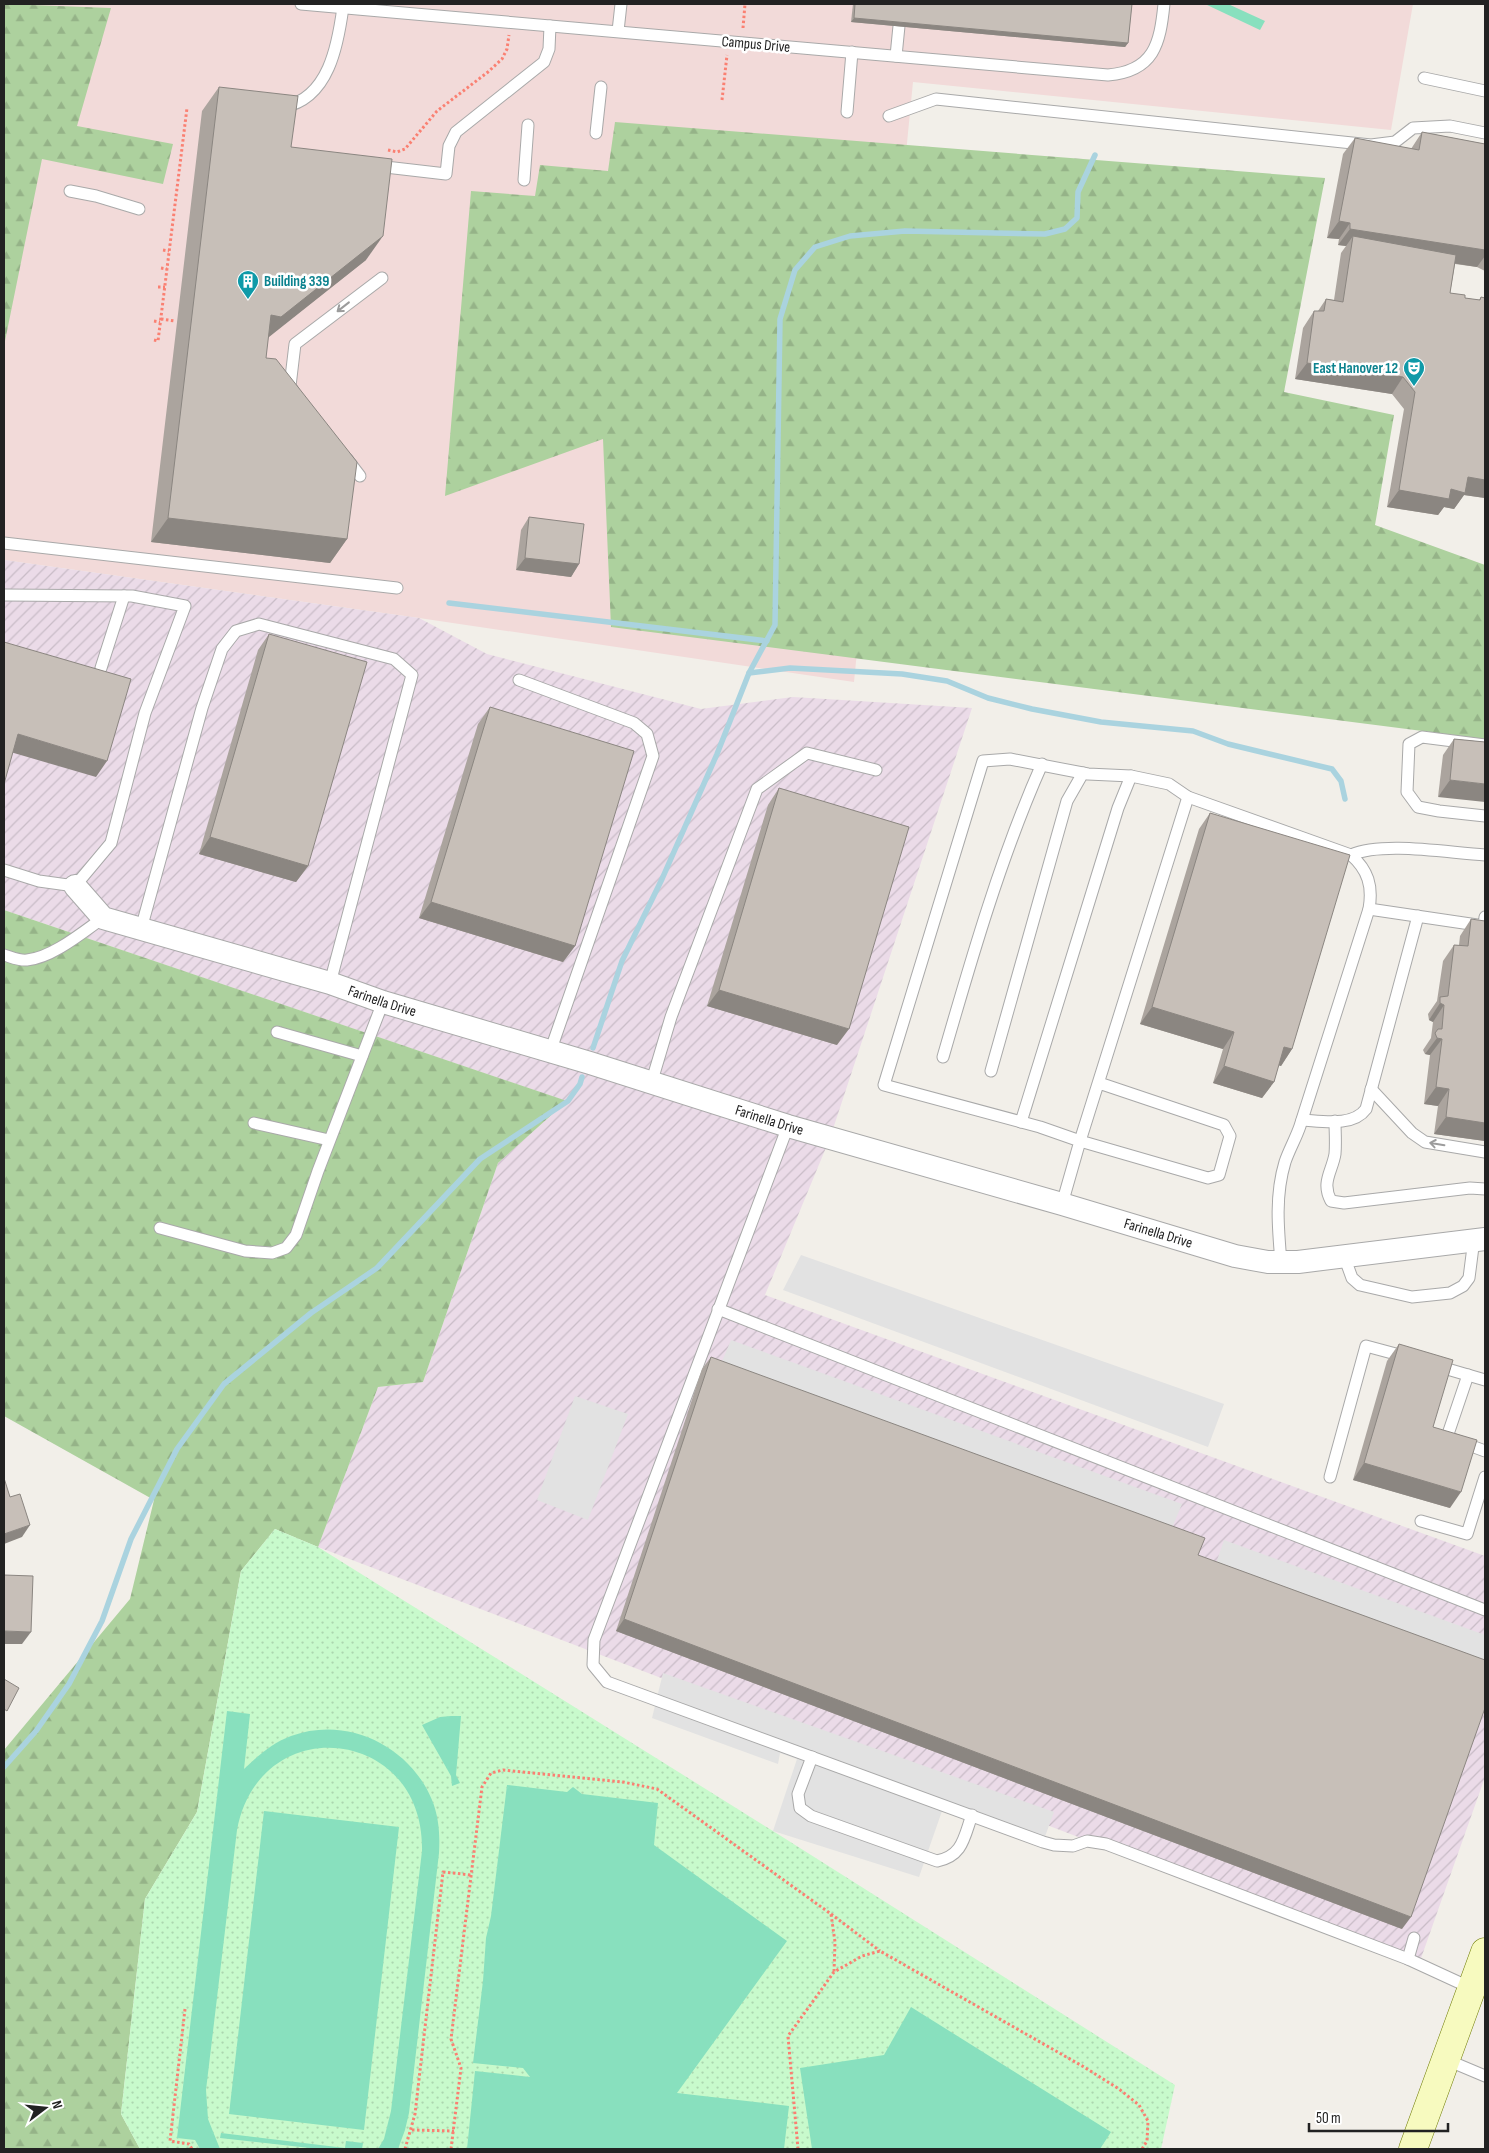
<svg xmlns="http://www.w3.org/2000/svg" width="1489" height="2153" font-family="'Sofia Sans Condensed',sans-serif">
<defs>
<pattern id="industrial-furrows" width="10" height="10" patternUnits="userSpaceOnUse" patternTransform="scale(1.25)"><rect width="10" height="10" fill="#ebdbe8"/><path d="M-1 1l2-2M0 10L10 0M9 11l2-2" fill="none" stroke="#c9bcc7"/></pattern>
<pattern id="forest-firs" width="22" height="20" patternUnits="userSpaceOnUse" patternTransform="scale(1.25)"><rect width="22" height="20" fill="#add19e"/><path d="M5 1l3.5 6h-7zM16 11l3.5 6h-7z" fill="#95b388"/></pattern>
<pattern id="park-dots" width="8" height="8" patternUnits="userSpaceOnUse" patternTransform="scale(1.25)"><rect width="8" height="8" fill="#c8facc"/><path d="M2 2h.1M6 6h.1" fill="none" stroke="#acd6af" stroke-width="1.8" stroke-linecap="round"/></pattern>
</defs>
<rect width="100%" height="100%" fill="#f2efe9"/>
<path fill="#f2dad9" d="M4 4H1413L1391 130 913 82 854 682 419 618 4 560Z"/>
<path fill="url(#industrial-furrows)" d="M4 560 419 618 487 654 701 709 793 697 972 708 830 1138 765 1295 1485 1556V1777L1419 1964 1453 1980 318 1547 378 1387 423 1382 498 1163 566 1101 4 910Z"/>
<g fill="url(#forest-firs)">
<path d="M4 4 111 8 77 126 173 144 163 184 42 159 4 346Z"/>
<path d="M615 122 1325 178 1284 392 1394 415 1375 525 1485 565V739L611 627 603 439 445 496 471 191 535 196 540 165 608 171Z"/>
<path d="M4 910 567 1101 498 1163 423 1382 378 1387 318 1547 275 1529 241 1571 197 1812 145 1899 121 2114 140 2149H4V1750L130 1599 154 1500 4 1416Z"/>
</g>
<path fill="url(#park-dots)" d="M275 1529 318 1547 773 1831 1175 2085 1161 2149H140L121 2114 145 1899 197 1812 241 1571Z"/>
<g fill="#88e0be">
<path d="M1205 4H1228L1265 21 1260 30Z"/>
<path d="M227 1711 250 1714 244 1769C258 1756 272 1743 291 1736 347 1715 410 1746 432 1800 439 1817 440 1835 439 1853L409 2113 405 2130 398 2149H378L384 2139 391 2111 422 1851C425 1727 260 1708 237 1830L206 2090 208 2119 220 2149H200L195 2140 177 2138Z"/>
<path d="M451 1716H461L456 1775 460 1783 452 1786 451 1776 422 1725 440 1717Z"/>
<path d="M507 1785 567 1792 573 1787 582 1794 658 1803 654 1845 787 1941 677 2093 789 2106 784 2149H467L475 2071 530 2077 523 2068 473 2063 483 1981 486 1938 491 1916Z"/>
<path d="M264 1811 399 1827 364 2130 229 2114Z"/>
<path d="M911 2007 1111 2132 1100 2149H812L800 2068 884 2055Z"/>
<path d="M221 2133 345 2148 346 2141 363 2143 362 2149H319L220 2138Z"/>
</g>
<g fill="#e2e2e2">
<path d="M801 1255 1224 1404 1208 1447 783 1290Z"/>
<path d="M731 1340 1182 1504 1169 1535 718 1371Z"/>
<path d="M575 1396 628 1414 588 1520 537 1500Z"/>
<path d="M1224 1540 1485 1635V1669L1212 1575Z"/>
<path d="M663 1673 1054 1812 1043 1842 942 1811 919 1877 773 1831 797 1759 780 1753 778 1764 652 1718Z"/>
</g>
<g fill="none" stroke-linecap="round" stroke-linejoin="round">
<g stroke="#aad3df" stroke-width="5.5">
<path d="M449 603 767 641"/>
<path d="M749 673 790 668 902 674 947 681 988 698 1032 709 1101 722 1193 731 1228 744 1332 769 1341 781 1345 799"/>
<path d="M593 1048 622 961 662 879 717 754 749 673 775 625 780 319 795 270 815 247 850 236 905 231 1045 234 1065 229 1077 218 1078 192 1095 155"/>
<path d="M4 1767 36 1731 69 1684 102 1621 131 1539 177 1449 224 1384 311 1313 377 1268 480 1159 568 1101 580 1084 582 1077"/>
</g>
<g stroke="#a9a9a9" stroke-width="13">
<g id="lane">
<path d="M301 4 1108 75C1154 71 1160 44 1164 4"/>
<path d="M618 31 621 4"/>
<path d="M896 56 899 26"/>
<path d="M1424 78 1485 91"/>
<path d="M283 107C329 99 338 44 343 7"/>
<path d="M847 112 852 52"/>
<path d="M889 116 936 99 1371 145 1395 142 1413 128 1450 126 1485 133"/>
<path d="M596 133 601 87"/>
<path d="M377 166 446 174 449 146 456 132 544 62 549 49 550 26"/>
<path d="M524 180 528 125"/>
<path d="M70 191 96 196 139 209"/>
<path d="M294 392 290 386 295 344 382 278"/>
<path d="M347 459 360 476"/>
<path d="M4 543 397 588"/>
<path d="M4 595 132 596 185 606 145 713 111 843 75 886 39 881 4 870"/>
<path d="M101 668 124 596"/>
<path d="M519 680 634 723 647 734 653 756 550 1052"/>
<path d="M1485 745 1422 737 1409 744 1407 792 1418 807 1439 811 1485 816"/>
<path d="M1351 855C1384 841 1448 853 1485 855"/>
<path d="M1369 909 1484 926 1485 917"/>
<path d="M141 929 202 708 222 649 236 631 259 624 394 659 412 675 330 983"/>
<path d="M4 955C11 957 20 961 27 960 52 958 83 932 103 918"/>
<path d="M277 1032 362 1056"/>
<path d="M943 1057C971 960 1001 856 1042 764"/>
<path d="M991 1071 1067 801 1083 773"/>
<path d="M1099 1083 1224 1125 1230 1136 1219 1175 1208 1178 1080 1141 1188 797"/>
<path d="M651 1084 671 1017 757 789 807 753 876 770"/>
<path d="M1371 1089 1412 1133 1425 1142 1485 1152"/>
<path d="M1302 1120C1322 1121 1353 1127 1366 1109L1418 916"/>
<path d="M1335 1121C1335 1131 1336 1143 1335 1154 1332 1172 1321 1182 1331 1201L1344 1203 1470 1188 1485 1189"/>
<path d="M1021 1122 1118 808 1131 776"/>
<path d="M254 1123 329 1140"/>
<path d="M788 1126 594 1640 593 1665 607 1682 1043 1842 1054 1845 1073 1846 1087 1841 1106 1844 1408 1959"/>
<path d="M1062 1204 1080 1141 1040 1127 884 1085 983 761 1010 759 1088 774 1131 776 1169 784 1188 797 1351 855C1368 870 1373 886 1369 909L1300 1126C1296 1138 1289 1150 1285 1162 1275 1195 1278 1228 1281 1262"/>
<path d="M160 1228 245 1251 272 1253 286 1248 296 1235 318 1171 383 1002"/>
<path d="M1344 1256 1352 1278 1360 1285 1412 1297 1450 1293 1463 1286 1469 1278 1474 1239"/>
<path d="M718 1309 1485 1610"/>
<path d="M1437 1366 1485 1380"/>
<path d="M1468 1375 1447 1437 1485 1451"/>
<path d="M1330 1477 1366 1346 1407 1357"/>
<path d="M1421 1521 1467 1534 1485 1477"/>
<path d="M812 1757 798 1794 800 1808 811 1816 937 1861C963 1856 964 1837 972 1815"/>
<path d="M1414 1938 1408 1959 1471 1988"/>
<path d="M1447 2060 1485 2076"/>
</g>
</g>
<g stroke="#a9a9a9" stroke-width="24">
<g id="street">
<path id="s1" d="M75 886 103 918 330 983 383 1002 590 1063 788 1126 1062 1204 1235 1256 1268 1262H1298L1485 1239"/>
</g>
</g>
<g stroke="#707d05" stroke-width="29">
<path id="secondary" d="M1413 2149 1485 1952"/>
</g>
<g stroke="#fa8072" stroke-width="3" stroke-dasharray="2.5 2.5" stroke-linecap="butt">
<path d="M743 28 745 4"/>
<path d="M722 100 727 55"/>
<path d="M388 150 397 152 405 149 437 111 488 72 502 59 507 49 509 35"/>
<path d="M163 250 169 251"/>
<path d="M161 268 167 269"/>
<path d="M158 287H165"/>
<path d="M161 319 175 321"/>
<path d="M154 321 160 322"/>
<path d="M154 340 158 341 187 108"/>
<path d="M831 1914 880 1951"/>
<path d="M185 2009 170 2141 189 2144 192 2149"/>
<path d="M412 2130 454 2131"/>
<path d="M405 2149 415 2114 443 1872 471 1875"/>
<path d="M451 2149 461 2068 451 2039 482 1787 491 1773 503 1770 623 1782 657 1789 831 1914 835 1942 834 1972"/>
<path d="M798 2149 788 2036 834 1972 862 1956 880 1951 1084 2067 1119 2089 1139 2105 1148 2121 1147 2141 1142 2149"/>
</g>
<use href="#lane" stroke="#fff" stroke-width="11"/>
<use href="#street" stroke="#fff" stroke-width="22"/>
<use href="#secondary" stroke="#f7fabf" stroke-width="28"/>
</g>
<g fill="#aba49e">
<path d="M853 4H1132L1128 43 1125 47 851 22Z"/>
<path d="M219 87 291 147 366 260 268 337 266 358 347 539 330 563 151 542 202 111Z"/>
<path d="M1422 132 1485 144V271L1477 267 1455 264 1450 293 1465 298 1479 300 1481 297 1485 298V498L1464 495 1454 509 1444 507 1438 515 1387 507 1404 409 1392 394 1295 379 1303 328 1314 311H1318L1326 299 1334 300 1341 253 1346 246 1338 245 1339 239 1327 238 1343 154 1355 138 1411 149Z"/>
<path d="M529 517 579 564 571 577 516 570 521 530Z"/>
<path d="M269 634 308 866 296 882 199 854 258 650Z"/>
<path d="M490 707 575 946 563 962 419 918 478 724Z"/>
<path d="M1454 739 1485 742 1438 797 1443 755Z"/>
<path d="M779 788 837 1045 707 1006 768 805Z"/>
<path d="M1210 813 1292 1049 1281 1066 1278 1065 1274 1082 1262 1098 1213 1083 1223 1049 1140 1024 1199 829Z"/>
<path d="M1471 919 1485 1141 1434 1134 1438 1106 1424 1104 1430 1055 1425 1054 1423 1050 1431 1038 1433 1022 1429 1020 1428 1014 1437 1001 1443 961 1454 945H1459L1460 936Z"/>
<path d="M1399 1344 1433 1427 1450 1508 1353 1480 1387 1361Z"/>
<path d="M711 1357 1198 1555 1402 1929 616 1631 702 1369Z"/>
</g>
<g fill="#8b8681">
<path d="M854 18 1128 43 1125 47 851 22Z"/>
<path d="M1339 221 1350 223 1339 239 1327 238Z"/>
<path d="M1350 229 1485 250V256L1477 267 1351 247 1353 236 1346 246 1338 245Z"/>
<path d="M383 236 366 260 264 341 271 315Z"/>
<path d="M1307 363 1403 377 1392 394 1295 379Z"/>
<path d="M1468 477 1485 480V498L1464 495 1454 509 1444 507 1438 515 1387 507 1399 490 1451 489Z"/>
<path d="M168 518 347 539 330 563 151 542Z"/>
<path d="M525 558 579 564 571 577 516 570Z"/>
<path d="M18 734 107 761 96 777 7 751Z"/>
<path d="M1450 780 1485 784V802L1438 797Z"/>
<path d="M210 837 308 866 296 882 199 854Z"/>
<path d="M431 902 575 946 563 962 419 918Z"/>
<path d="M719 990 849 1029 837 1045 707 1006Z"/>
<path d="M1440 1003 1444 1005 1433 1022 1429 1020Z"/>
<path d="M1152 1007 1234 1032 1223 1049 1140 1024Z"/>
<path d="M1437 1038 1442 1039 1430 1055 1425 1054Z"/>
<path d="M1284 1047 1292 1049 1281 1066 1272 1063Z"/>
<path d="M1224 1066 1274 1082 1262 1098 1213 1083Z"/>
<path d="M1436 1087 1449 1089 1438 1106 1424 1104Z"/>
<path d="M1446 1117 1485 1123V1141L1434 1134Z"/>
<path d="M1364 1463 1461 1492 1450 1508 1353 1480Z"/>
<path d="M30 1525 22 1537 4 1544V1534Z"/>
<path d="M624 1619 1411 1917 1402 1929 616 1631Z"/>
<path d="M4 1631 31 1632 22 1644H4Z"/>
</g>
<g fill="#c7bfb8" stroke="#8b8681">
<path d="M855 4H1132L1128 43 854 18Z"/>
<path d="M219 87 298 96 291 147 392 159 383 236 281 317 271 315 266 358 276 359 357 462 347 539 168 518Z"/>
<path d="M1422 132 1485 144V250L1350 229V223L1339 221 1355 138 1419 150Z"/>
<path d="M1353 236 1456 255 1450 293 1465 295V298L1480 300 1481 297 1485 298V480L1468 477 1465 493 1451 489 1449 499 1399 490 1415 392 1403 377 1307 363 1314 311H1324L1326 299 1343 302Z"/>
<path d="M529 517 584 524 579 564 525 558Z"/>
<path d="M269 634 367 662 308 866 210 837Z"/>
<path d="M4 642 131 679 107 761 18 734 4 784Z"/>
<path d="M490 707 634 751 575 946 431 902Z"/>
<path d="M1454 739 1485 742V784L1450 780Z"/>
<path d="M779 788 909 827 849 1029 719 990Z"/>
<path d="M1210 813 1350 855 1292 1049 1284 1047 1274 1082 1224 1066 1234 1032 1152 1007Z"/>
<path d="M1471 919 1485 921V1123L1446 1117 1449 1089 1436 1087 1442 1039 1437 1038 1435 1033 1438 1029H1442L1444 1005 1440 1003V997L1448 996 1454 945 1468 946Z"/>
<path d="M1399 1344 1453 1360 1433 1427 1477 1440 1461 1492 1364 1463Z"/>
<path d="M711 1357 1205 1538 1198 1555 1485 1660V1708L1411 1917 624 1619Z"/>
<path d="M4 1478 10 1497 20 1494 30 1525 4 1534Z"/>
<path d="M4 1575 33 1576 31 1632 4 1631Z"/>
<path d="M4 1679 19 1688 7 1711 4 1709Z"/>
</g>
<defs><path id="oneway-shaft" d="M-6 0H5M1.5-3L5.5 0L1.5 3" fill="none" stroke-width="1.6" stroke-linecap="round" stroke-linejoin="round" transform="scale(1.25)"/></defs>
<g stroke="#9c9c9c">
<use href="#oneway-shaft" transform="translate(343 307) rotate(142)"/>
<use href="#oneway-shaft" transform="translate(1437 1144) rotate(-171)"/>
</g>
<defs>
<g id="building-pin" transform="scale(1.125)"><path d="M0 17L-7.5 6A9.5 9.5 0 1 1 7.5 6Z" fill="#0f9aa8" stroke="#fff"/><path d="M-4-6H4V6H1V3H-1V6H-4ZM-2.5-4.3h1.7v1.8h-1.7ZM.8-4.3h1.7v1.8H.8ZM-2.5-1h1.7V.8h-1.7ZM.8-1h1.7V.8H.8Z" fill="#fff"/></g>
<g id="theatre-pin" transform="scale(1.125)"><path d="M0 17L-7.5 6A9.5 9.5 0 1 1 7.5 6Z" fill="#0f9aa8" stroke="#fff"/><path d="M-5-5.5Q0-4 5-5.5V0Q5 5 0 6Q-5 5-5 0ZM-3.3-2.5H-1v1.5H-3.3ZM1-2.5H3.3v1.5H1ZM-2.8 1Q0 5.5 2.8 1Z" fill="#fff"/></g>
</defs>
<g fill-rule="evenodd">
<use href="#building-pin" x="248" y="281"/>
<use href="#theatre-pin" x="1414" y="368"/>
</g>
<g text-anchor="middle" stroke-width="5" stroke-linejoin="round" paint-order="stroke">
<g font-size="15" fill="#222" stroke="#fff">
<text transform="translate(756 44) rotate(5)" y="5">Campus Drive</text>
<text dy="5" stroke="none"><textPath href="#s1" startOffset="334">Farinella Drive</textPath></text>
<text dy="5" stroke="none"><textPath href="#s1" startOffset="739">Farinella Drive</textPath></text>
<text dy="5" stroke="none"><textPath href="#s1" startOffset="1144">Farinella Drive</textPath></text>
</g>
<g font-size="15" font-weight="bold" fill="#0d838f" stroke="#fff" text-anchor="start">
<text x="264" y="286">Building 339</text>
<text x="1398" y="373" text-anchor="end">East Hanover 12</text>
</g>
</g>
<rect width="1489" height="2153" fill="none" stroke="#222222" stroke-width="10"/>
<g transform="translate(45 2108) rotate(74)" stroke="#ffffff" stroke-width="4" paint-order="stroke">
<path d="M0-4L9 19L0 12L-9 19Z" fill="#222222"/>
<text y="-8" font-size="14" font-weight="bold" text-anchor="middle" fill="#222222">N</text>
</g>
<path d="M1309 2123v8h139v-8" fill="none" stroke="#222222" stroke-width="2.5"/>
<text x="1316" y="2123" font-size="15" fill="#222222" stroke="#ffffff" stroke-width="4" paint-order="stroke">50 m</text>
</svg>
